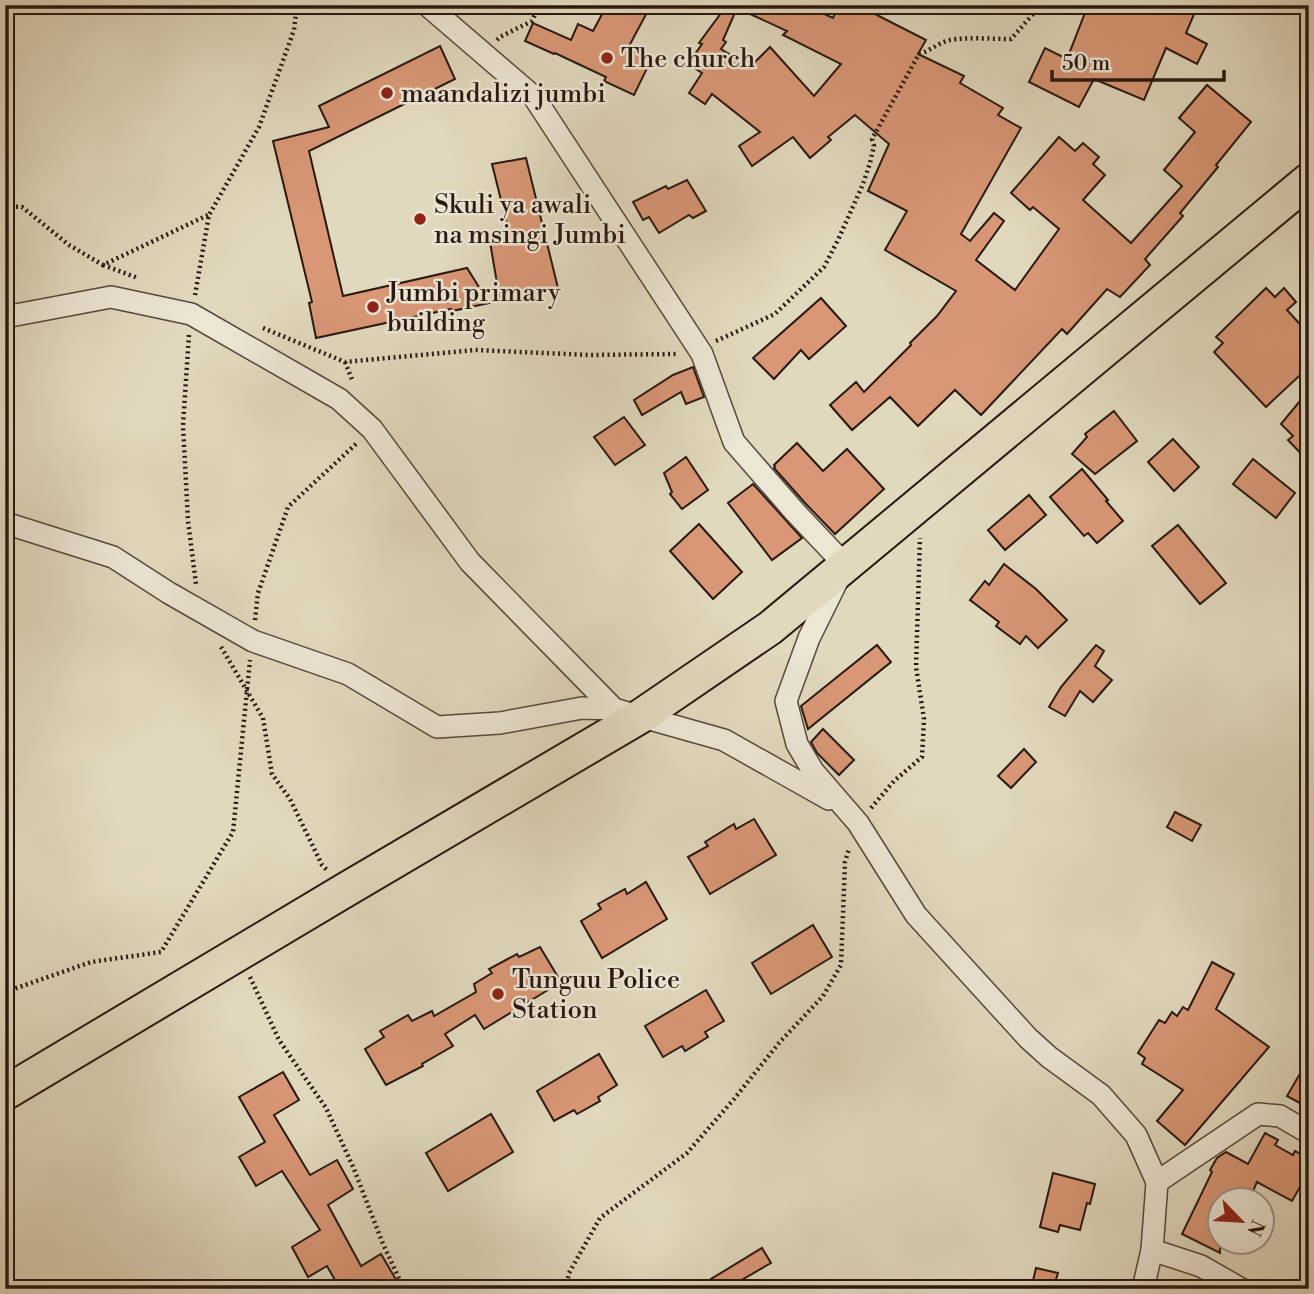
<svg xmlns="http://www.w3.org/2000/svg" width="1314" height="1294" font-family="'Libre Bodoni',serif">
<rect width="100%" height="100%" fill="#e1d9be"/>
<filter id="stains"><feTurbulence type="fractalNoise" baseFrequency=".00286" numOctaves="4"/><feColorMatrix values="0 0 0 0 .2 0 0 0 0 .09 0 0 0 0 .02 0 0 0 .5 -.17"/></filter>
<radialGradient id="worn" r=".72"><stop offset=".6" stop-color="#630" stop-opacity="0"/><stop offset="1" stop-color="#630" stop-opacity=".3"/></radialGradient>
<g fill="#d99776" stroke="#281810" stroke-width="2" fill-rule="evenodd">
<path d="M607 5H651L628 48 651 60 634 95 604 81 606 77 555 53 554 54 525 41 533 23 571 40 578 24 593 31Z"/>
<path d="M727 5H804L833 18 839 5H875L871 12 926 40 918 54 964 76 960 83 1003 108 998 115 1021 128 961 234 970 241 994 213 1004 221 976 260 1015 290 1059 229 1033 207 1030 210 1011 193 1059 137 1075 151 1083 143 1099 157 1093 164 1105 175 1083 200 1131 243 1182 186 1164 170 1195 132 1179 118 1207 85 1251 122 1216 165 1218 167 1180 213 1183 216 1145 259 1150 265 1120 297 1107 289 1067 334 1062 329 981 415 955 390 918 426 890 397 852 430 830 405 856 382 864 392 911 345 910 343 937 316 956 291 885 250 907 211 868 191 889 144 855 115 828 137 831 140 810 158 793 137 752 166 739 146 760 132 712 94 705 104 689 93 702 73 691 66 695 59 693 57 702 44 699 43ZM737 8 787 31 783 35 841 64 814 96 770 47 750 67 721 49 726 42 723 40Z"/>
<path d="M1088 5H1198L1186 33 1207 44 1197 64 1166 48 1144 100 1094 79 1079 107 1029 82 1045 48 1067 59Z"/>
<path d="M440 46 455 79 309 151 343 296 467 268 489 303 452 311 451 309 316 338 309 303 312 302 273 141 329 127 319 106Z"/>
<path d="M526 158 558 288 500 301 489 236 509 232 492 164Z"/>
<path d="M687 180 706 211 693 218 689 215 659 233 649 217 643 220 633 202 666 186 668 189Z"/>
<path d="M1266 288 1275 297 1284 288 1296 302 1287 310 1309 334V385L1299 376 1266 407 1214 352 1223 343 1216 337Z"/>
<path d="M821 298 846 326 809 359 801 350 774 379 753 358Z"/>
<path d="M693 367 704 397 686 404 681 392 642 415 634 400 673 375Z"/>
<path d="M1309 390V462L1288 440 1293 436 1281 424Z"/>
<path d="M1114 411 1137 441 1095 474 1072 454 1087 437 1085 434Z"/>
<path d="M624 417 645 445 615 465 594 437Z"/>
<path d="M1173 439 1199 467 1174 491 1148 462Z"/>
<path d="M797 443 823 471 847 449 884 489 835 534 805 503 774 468 775 467 774 465Z"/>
<path d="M686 457 708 490 682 509 670 494 672 492 664 473Z"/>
<path d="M1253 459 1295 493 1276 518 1233 484Z"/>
<path d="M1082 469 1108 500 1106 501 1123 521 1097 543 1088 533 1084 536 1050 497Z"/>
<path d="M753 484 802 538 772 560 728 503Z"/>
<path d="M1029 495 1046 515 1005 550 988 530Z"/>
<path d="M699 524 742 572 713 599 670 551Z"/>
<path d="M1178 525 1226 583 1200 604 1152 546Z"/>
<path d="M1004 564 1036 589 1067 620 1038 648 1026 636 1020 644 996 626 999 622 970 600 985 581 989 585Z"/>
<path d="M877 645 891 662 808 729 801 706Z"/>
<path d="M1096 645 1104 651 1095 666 1112 680 1093 702 1080 691 1065 716 1049 707 1061 687Z"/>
<path d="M823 729 854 760 839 775 817 753 811 742Z"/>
<path d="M1024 749 1036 762 1011 788 998 776Z"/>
<path d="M1175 812 1201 825 1192 841 1167 827Z"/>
<path d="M754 819 776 855 710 894 688 857 708 846 705 842 734 824 736 829Z"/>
<path d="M646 882 667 919 602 958 581 921 601 909 598 904 625 889 627 894Z"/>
<path d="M813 925 832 957 771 994 752 963Z"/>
<path d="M540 947 561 982 484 1029 475 1015 445 1034 453 1046 422 1064 423 1066 386 1085 365 1049 384 1037 380 1031 408 1015 412 1021 432 1011 434 1016 476 992 474 984 492 973 489 969 517 954 519 957Z"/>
<path d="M1212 962 1234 974 1216 1009 1269 1047 1185 1145 1157 1121 1183 1090 1142 1064 1145 1058 1138 1053 1159 1020 1165 1023 1172 1012 1177 1016 1183 1007 1188 1010Z"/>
<path d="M706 990 724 1021 705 1032 708 1037 685 1051 682 1046 663 1057 645 1026Z"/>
<path d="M599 1054 617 1085 598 1097 600 1101 577 1114 574 1110 554 1121 537 1091Z"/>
<path d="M1309 1058V1108L1287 1096Z"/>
<path d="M283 1072 299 1100 274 1115 310 1175 337 1160 353 1189 328 1205 361 1266 381 1254 398 1283 388 1289H340L327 1266 308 1277 292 1247 320 1230 282 1171 256 1186 239 1157 265 1142 239 1097Z"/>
<path d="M491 1114 513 1152 448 1191 426 1153Z"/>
<path d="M1265 1133 1278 1140 1275 1145 1293 1155 1295 1151 1309 1159V1171L1292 1201 1257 1182 1249 1200H1220V1253L1182 1234 1212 1172 1210 1170 1217 1158 1226 1152 1248 1164Z"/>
<path d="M1053 1173 1095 1184 1090 1204 1087 1203 1080 1230 1060 1225 1058 1232 1040 1227Z"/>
<path d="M762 1248 771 1263 726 1289H716L711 1279Z"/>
<path d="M1036 1268 1058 1273 1053 1289H1031Z"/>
</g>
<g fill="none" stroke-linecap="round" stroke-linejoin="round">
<g stroke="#56483c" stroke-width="24">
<g id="minor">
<path d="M427 5 534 97 702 354 734 442 795 512 845 565 809 638 786 701 797 744 813 771 858 823 916 915 1028 1038 1049 1057 1101 1095 1136 1135 1157 1182 1152 1250 1143 1289"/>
<path d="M5 317 111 297 191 314 339 399 372 429 470 562 614 709"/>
<path d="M5 523 113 557 169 593 253 641 348 674 437 727 500 723 582 708 614 709 724 740 829 799"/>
<path d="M1157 1182 1258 1114 1280 1116 1309 1133"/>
<path d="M1152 1250 1201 1266 1241 1289"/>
</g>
</g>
<g stroke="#281810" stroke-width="37">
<path id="primary" d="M5 1093 347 889 641 716 770 628 1309 180"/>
</g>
<g stroke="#281810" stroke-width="4.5" stroke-dasharray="2 3.5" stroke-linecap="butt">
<path d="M497 40 500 37 532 21 539 5"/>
<path d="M5 206 22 207 69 245 103 265 208 215"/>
<path d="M103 265 138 278"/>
<path d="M195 295 209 215 259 127 294 30 297 5"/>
<path d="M263 328 345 362 475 350 590 355 678 354"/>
<path d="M189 335 183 425 188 521 196 584"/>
<path d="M716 341 775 314 824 267 838 240 863 184 870 163 874 146 872 139 919 54C930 51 938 43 950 40 965 37 994 39 1011 39L1041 5"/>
<path d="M345 362 353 382"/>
<path d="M255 620 258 593 288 507 357 443"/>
<path d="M221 647 263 718 272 774 290 799 322 865 327 870"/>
<path d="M871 808 894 781 922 757 924 719 916 667 920 538"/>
<path d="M250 977 279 1040 326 1108 354 1169 383 1244 404 1289"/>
<path d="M5 992 91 962 161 952 233 832 250 660"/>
<path d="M566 1289 569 1273 600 1218 687 1153 734 1099 779 1043 823 996 841 965 845 862 849 849"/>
</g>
<use href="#minor" stroke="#ece6d5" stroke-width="21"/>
<use href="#primary" stroke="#e1d9be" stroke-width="33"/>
</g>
<g fill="#8f2418" stroke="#ece6d5" stroke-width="2.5">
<circle cx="607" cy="58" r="7"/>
<circle cx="387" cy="93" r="7"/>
<circle cx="420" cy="219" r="7"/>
<circle cx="373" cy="307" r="7"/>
<circle cx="498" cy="994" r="7"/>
</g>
<g text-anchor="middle" stroke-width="5" stroke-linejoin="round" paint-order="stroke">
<g font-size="26" fill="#281810" stroke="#ece6d5" text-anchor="start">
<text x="621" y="67">The church</text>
<text x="401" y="102">maandalizi jumbi</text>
<text x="434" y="213">Skuli ya awali<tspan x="434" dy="30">na msingi Jumbi</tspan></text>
<text x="387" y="301">Jumbi primary<tspan x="387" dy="30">building</tspan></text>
<text x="512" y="988">Tunguu Police<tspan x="512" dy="30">Station</tspan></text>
</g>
</g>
<rect width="1314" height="1294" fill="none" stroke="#e1d9be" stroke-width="28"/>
<rect x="7" y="7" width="1300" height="1280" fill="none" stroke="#281810" stroke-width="3.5"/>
<rect x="14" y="14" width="1286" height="1266" fill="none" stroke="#281810" stroke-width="2"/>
<g transform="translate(1241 1221) rotate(115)"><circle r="33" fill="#ece6d5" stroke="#9e9486" stroke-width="2"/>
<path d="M0-5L12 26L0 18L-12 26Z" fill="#8f2418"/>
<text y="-10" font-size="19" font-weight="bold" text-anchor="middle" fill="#281810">N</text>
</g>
<path d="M1052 70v10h172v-10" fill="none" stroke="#281810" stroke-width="3.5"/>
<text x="1062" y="70" font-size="21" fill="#281810" stroke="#ece6d5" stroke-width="5" paint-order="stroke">50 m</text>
<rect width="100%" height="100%" filter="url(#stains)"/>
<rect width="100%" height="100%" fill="url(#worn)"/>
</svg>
